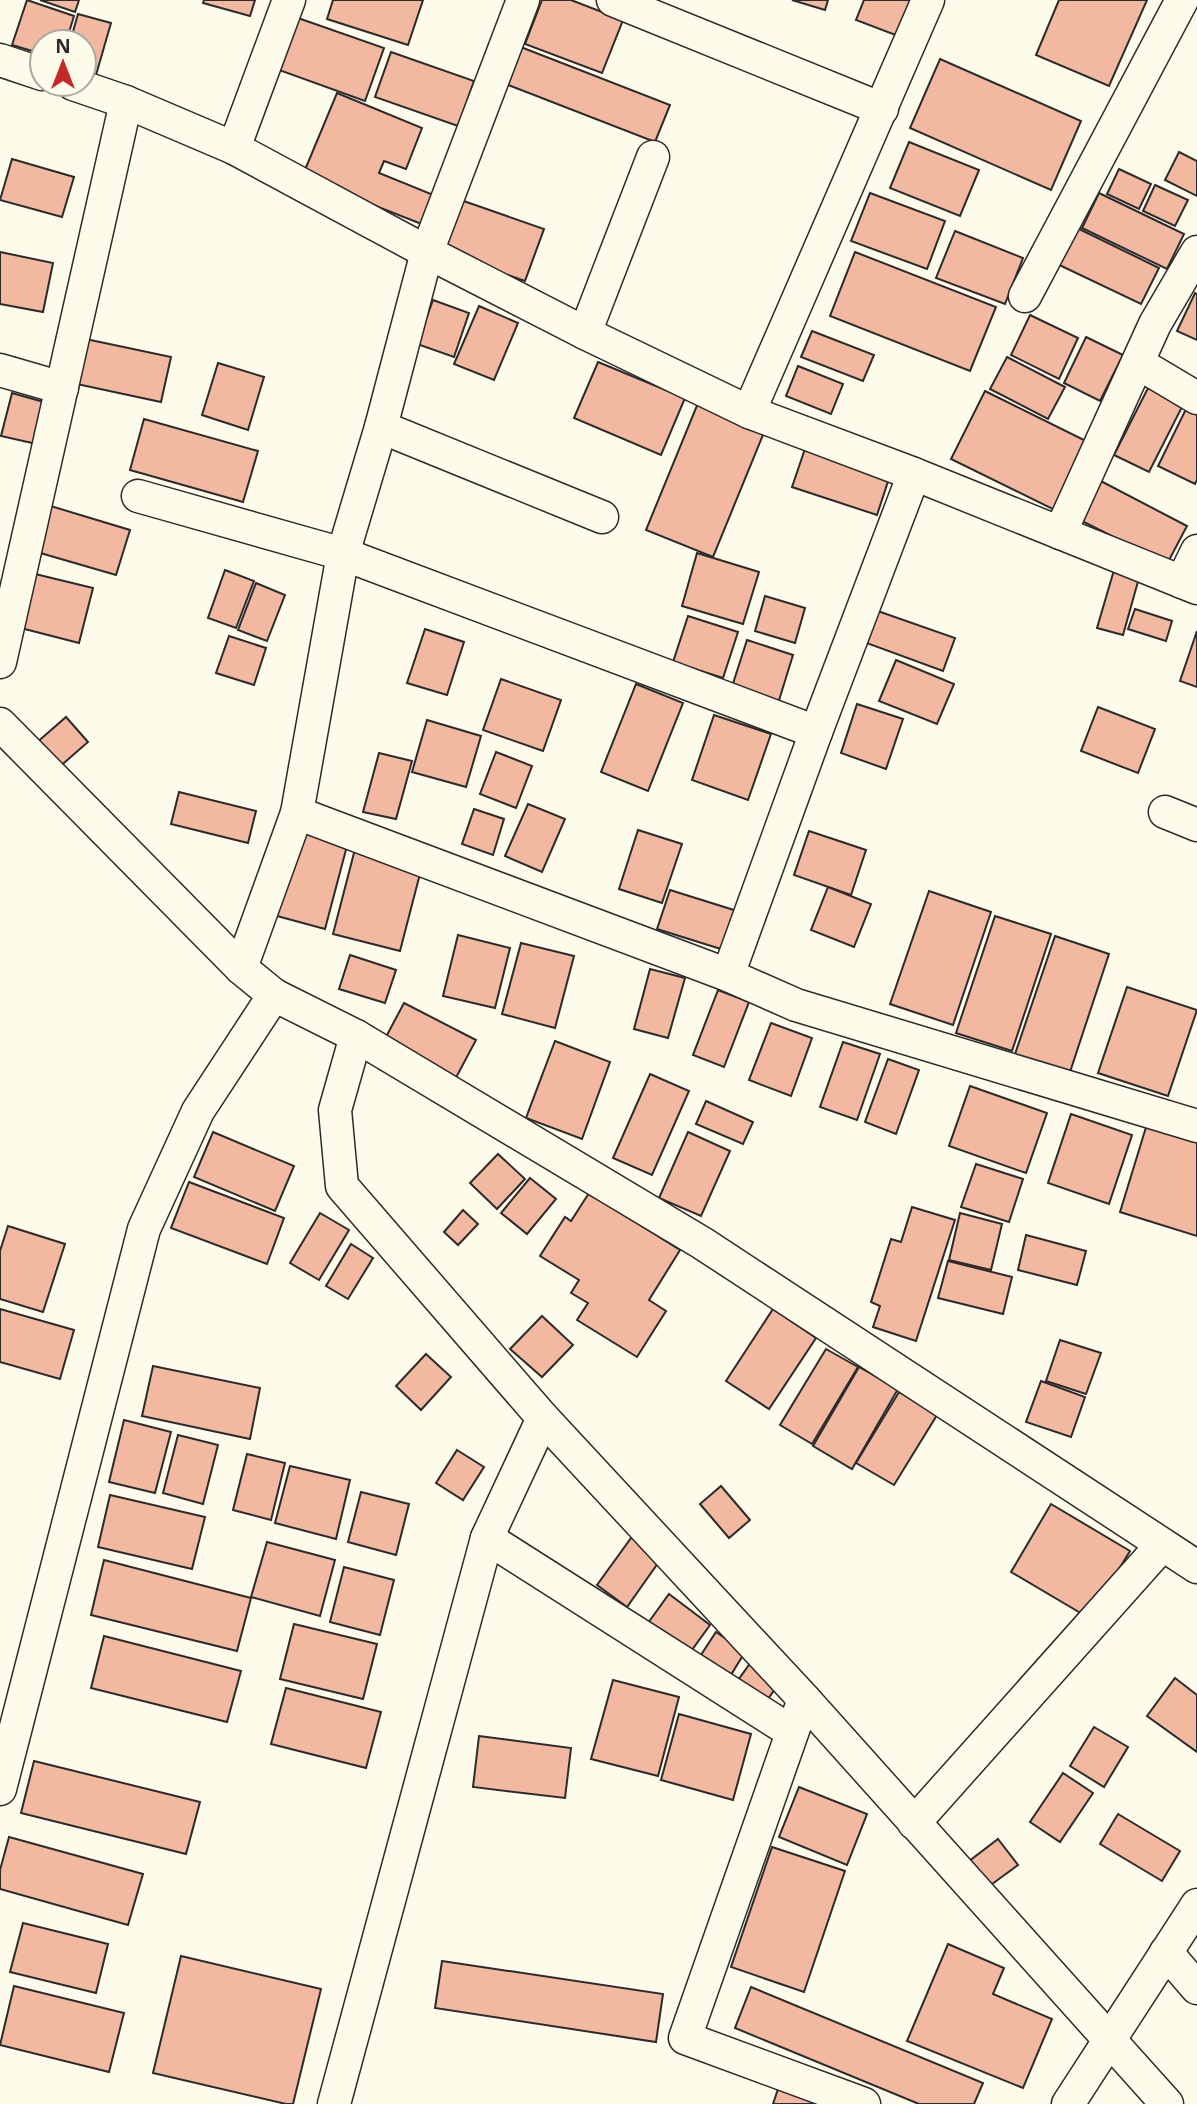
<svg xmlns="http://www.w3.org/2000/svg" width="1197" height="2104" font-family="'Noto Sans',sans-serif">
<rect width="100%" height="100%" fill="#fdfbea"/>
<g fill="#f2b8a0" stroke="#2b2b2b" stroke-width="2">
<path d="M27 0 74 16 66 42H42V54L12 45Z"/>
<path d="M40 0H79L75 12Z"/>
<path d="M204 0H255L250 16 203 3Z"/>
<path d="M333 0H423L408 45 327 19Z"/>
<path d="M542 0H571L623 20 602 73 525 44Z"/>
<path d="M792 0H828L825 10Z"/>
<path d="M864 0H921L906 39 856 20Z"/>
<path d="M1059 0H1147L1109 86 1036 55Z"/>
<path d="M78 14 111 23 96 75 84 71V42H70Z"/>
<path d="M298 18 384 48 365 101 279 70Z"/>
<path d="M513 44 670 105 655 142 498 81Z"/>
<path d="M391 52 474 81 458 126 375 97Z"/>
<path d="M940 59 1081 121 1051 190 910 128Z"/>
<path d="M337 93 422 128 406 169 384 161 379 173 436 196 424 225 302 177Z"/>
<path d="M909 142 979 170 960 216 890 188Z"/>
<path d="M1179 152 1197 161V196L1165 180Z"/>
<path d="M12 159 74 177 62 217 0 200Z"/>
<path d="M1119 169 1151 184 1139 209 1107 194Z"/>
<path d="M1155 185 1188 200 1175 226 1143 211Z"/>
<path d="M870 193 945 221 927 269 851 241Z"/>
<path d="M1099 193 1184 234 1167 269 1082 228Z"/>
<path d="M455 198 544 229 525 281 436 250Z"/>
<path d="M1071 225 1159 268 1141 304 1053 262Z"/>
<path d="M955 231 1023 258 1005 304 936 278Z"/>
<path d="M0 252 53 263 43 312 0 304Z"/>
<path d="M855 252 996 307 970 371 830 316Z"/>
<path d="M1195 293 1197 294V340L1177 331Z"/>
<path d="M433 300 469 313 454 357 417 344Z"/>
<path d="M479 306 518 323 494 380 454 364Z"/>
<path d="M1030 315 1078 338 1059 379 1011 355Z"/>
<path d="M812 331 874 355 863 381 801 357Z"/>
<path d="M1086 337 1123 355 1100 401 1064 383Z"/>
<path d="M81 338 171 357 161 402 72 383Z"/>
<path d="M1007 357 1065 387 1048 419 990 389Z"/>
<path d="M598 362 685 398 661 455 574 418Z"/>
<path d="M218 363 264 377 248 430 202 415Z"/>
<path d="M798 366 843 384 831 414 786 396Z"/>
<path d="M1148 388 1183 405 1149 472 1114 455Z"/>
<path d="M985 391 1092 444 1059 512 951 459Z"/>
<path d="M12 393 51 404 41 445 1 436Z"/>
<path d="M698 403 765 430 713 557 646 530Z"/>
<path d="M1188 405 1197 409V480L1195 484 1158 466Z"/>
<path d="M144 419 258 451 243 502 130 470Z"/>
<path d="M808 440 892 469 877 515 792 487Z"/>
<path d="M1095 478 1187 526 1167 564 1074 517Z"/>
<path d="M44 504 130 530 116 575 30 550Z"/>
<path d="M697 553 759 572 743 624 682 606Z"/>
<path d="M225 570 254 581 236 628 208 618Z"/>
<path d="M1114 570 1139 578 1123 635 1097 628Z"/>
<path d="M27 572 93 588 79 643 13 626Z"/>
<path d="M256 583 285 595 267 641 238 630Z"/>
<path d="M765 596 805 608 795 643 755 631Z"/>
<path d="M872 609 955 638 943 671 861 641Z"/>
<path d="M1135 609 1172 621 1166 641 1128 629Z"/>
<path d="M688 616 738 632 723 678 673 662Z"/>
<path d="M425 629 464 642 447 695 407 683Z"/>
<path d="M1197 631V687L1180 681Z"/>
<path d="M229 636 266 648 254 685 216 673Z"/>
<path d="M747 640 793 655 776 710 729 696Z"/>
<path d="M896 660 954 684 937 724 879 701Z"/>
<path d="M501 679 561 700 543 751 483 730Z"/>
<path d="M636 684 683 703 648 791 601 772Z"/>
<path d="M857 704 903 719 886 769 841 753Z"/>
<path d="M1098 707 1155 729 1138 773 1081 751Z"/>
<path d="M714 715 771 734 748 800 692 780Z"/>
<path d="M66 717 88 742 57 769 35 744Z"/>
<path d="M427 720 481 736 466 787 412 772Z"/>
<path d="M496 752 532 766 516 808 480 794Z"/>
<path d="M379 753 412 761 396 819 363 812Z"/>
<path d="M179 792 256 811 248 843 171 824Z"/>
<path d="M528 804 565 819 542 872 505 856Z"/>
<path d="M474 809 504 819 493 855 462 844Z"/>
<path d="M300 829 348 842 325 929 277 916Z"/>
<path d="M638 830 682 844 662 903 619 889Z"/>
<path d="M809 831 866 850 851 895 794 875Z"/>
<path d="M355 849 422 866 400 951 333 934Z"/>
<path d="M828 887 871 904 854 947 811 930Z"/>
<path d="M670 890 737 911 724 950 657 929Z"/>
<path d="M929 891 991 912 953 1025 890 1004Z"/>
<path d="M995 916 1051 934 1012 1051 956 1033Z"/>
<path d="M458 935 510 948 495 1008 443 996Z"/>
<path d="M1055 936 1109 954 1068 1078 1013 1060Z"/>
<path d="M521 943 574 956 555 1028 502 1014Z"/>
<path d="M350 955 396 970 385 1003 339 989Z"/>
<path d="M650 969 685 978 668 1038 634 1029Z"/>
<path d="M1127 987 1197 1010 1168 1096 1098 1073Z"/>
<path d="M718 990 749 1002 724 1067 693 1055Z"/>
<path d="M404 1003 476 1040 451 1087 379 1050Z"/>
<path d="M771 1023 812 1038 791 1096 749 1080Z"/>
<path d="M555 1041 610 1062 582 1139 526 1118Z"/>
<path d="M843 1042 880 1054 857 1120 820 1107Z"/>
<path d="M888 1059 919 1070 896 1134 865 1122Z"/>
<path d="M650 1074 689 1091 652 1175 613 1158Z"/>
<path d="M970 1086 1047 1113 1026 1173 949 1146Z"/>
<path d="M706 1101 753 1122 743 1144 696 1124Z"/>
<path d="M1071 1114 1132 1135 1109 1204 1048 1183Z"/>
<path d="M1147 1124 1197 1140V1236L1120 1212Z"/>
<path d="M213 1132 294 1166 275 1211 194 1177Z"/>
<path d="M688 1132 730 1151 701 1216 659 1198Z"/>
<path d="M498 1154 525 1179 497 1209 470 1183Z"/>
<path d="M976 1164 1023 1179 1009 1222 961 1207Z"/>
<path d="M530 1178 556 1199 527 1234 501 1213Z"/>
<path d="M189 1182 284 1218 267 1264 171 1228Z"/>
<path d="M589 1193 680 1250 649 1300 666 1311 637 1357 577 1320 588 1303 571 1293 579 1280 540 1256 565 1217 571 1221Z"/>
<path d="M912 1207 955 1220 916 1341 873 1327 880 1306 871 1302 891 1239 901 1242Z"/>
<path d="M463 1210 478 1224 458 1245 444 1232Z"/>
<path d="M320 1213 349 1230 319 1280 290 1263Z"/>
<path d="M960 1213 1002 1224 991 1270 949 1260Z"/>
<path d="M8 1226 65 1244 43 1312 0 1299V1251Z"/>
<path d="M1026 1235 1086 1251 1077 1285 1018 1270Z"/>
<path d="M351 1244 373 1258 348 1299 326 1286Z"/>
<path d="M948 1261 1012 1277 1003 1314 938 1298Z"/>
<path d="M0 1309 74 1330 60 1379 0 1362Z"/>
<path d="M773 1309 816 1338 769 1409 726 1381Z"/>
<path d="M542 1316 573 1345 542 1377 510 1349Z"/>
<path d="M1060 1340 1101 1353 1086 1394 1046 1381Z"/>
<path d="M826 1349 858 1367 812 1444 780 1425Z"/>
<path d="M426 1354 451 1377 421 1410 396 1386Z"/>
<path d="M153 1366 260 1388 250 1439 142 1416Z"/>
<path d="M859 1367 898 1389 852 1469 813 1446Z"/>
<path d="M1041 1381 1085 1397 1071 1437 1026 1422Z"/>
<path d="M899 1392 937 1415 894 1485 856 1463Z"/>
<path d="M124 1420 171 1432 155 1493 109 1482Z"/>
<path d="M178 1435 218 1445 203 1504 163 1493Z"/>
<path d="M457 1450 484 1467 463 1500 436 1483Z"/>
<path d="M247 1454 285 1463 271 1520 233 1510Z"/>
<path d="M290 1466 350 1480 336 1539 275 1523Z"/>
<path d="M721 1486 750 1520 729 1538 700 1504Z"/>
<path d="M361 1492 409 1504 396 1555 348 1542Z"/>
<path d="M110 1495 205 1517 192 1569 98 1547Z"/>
<path d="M1051 1504 1130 1551 1089 1618 1011 1572Z"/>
<path d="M634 1534 663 1556 627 1607 597 1585Z"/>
<path d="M267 1542 335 1560 320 1616 251 1597Z"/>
<path d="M104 1560 251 1598 237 1651 91 1615Z"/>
<path d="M344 1567 394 1580 380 1635 330 1622Z"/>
<path d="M669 1594 710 1625 689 1654 648 1623Z"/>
<path d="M294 1624 377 1644 363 1699 280 1679Z"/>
<path d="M716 1632 745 1652 729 1678 699 1658Z"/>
<path d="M104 1636 241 1671 227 1722 91 1688Z"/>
<path d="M751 1662 780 1682 765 1703 736 1683Z"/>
<path d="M1175 1678 1197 1695V1752L1147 1716Z"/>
<path d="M613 1680 679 1697 658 1776 591 1759Z"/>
<path d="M286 1688 381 1712 366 1768 271 1744Z"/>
<path d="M679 1714 751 1734 733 1800 661 1780Z"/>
<path d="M1094 1727 1128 1747 1104 1787 1070 1766Z"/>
<path d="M479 1736 571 1748 565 1798 473 1787Z"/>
<path d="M34 1761 200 1802 186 1854 21 1813Z"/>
<path d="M1063 1773 1093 1793 1060 1842 1030 1822Z"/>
<path d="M799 1787 867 1814 847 1865 779 1837Z"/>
<path d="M1118 1814 1180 1851 1162 1881 1100 1844Z"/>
<path d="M9 1837 143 1874 128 1925 0 1889V1870Z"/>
<path d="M998 1839 1018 1865 984 1890 964 1865Z"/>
<path d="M772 1847 845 1871 804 1992 731 1967Z"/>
<path d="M23 1923 108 1944 96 1993 10 1972Z"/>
<path d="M948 1944 1004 1968 993 1994 1052 2019 1023 2088 907 2041Z"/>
<path d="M181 1956 321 1989 293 2104H286L153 2073Z"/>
<path d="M442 1961 663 1994 656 2042 435 2008Z"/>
<path d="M14 1986 124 2013 109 2072 0 2045Z"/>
<path d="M751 1987 983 2083 974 2104H919L735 2028Z"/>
<path d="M778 2089 821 2104H773Z"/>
</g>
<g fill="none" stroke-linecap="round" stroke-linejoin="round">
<g stroke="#2b2b2b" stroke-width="35">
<g id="minor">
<path d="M613 0 882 109"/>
<path d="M0 60 42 74"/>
<path d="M73 84 126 102 234 148 427 252 585 333 749 412 914 474 1197 588"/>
<path d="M234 148 289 0"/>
<path d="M1025 296 1182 0"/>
<path d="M585 333 653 157"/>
<path d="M1138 363 1197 398"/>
<path d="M0 370 62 388"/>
<path d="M749 412 928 0"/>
<path d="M381 427 602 517"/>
<path d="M138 496 343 554 816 732"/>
<path d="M1060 533 1155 324 1197 252"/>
<path d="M1182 582 1197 551"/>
<path d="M0 662 126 102"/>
<path d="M0 724 241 968 274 995 356 1036 702 1243 1197 1567"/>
<path d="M1165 812 1197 825"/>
<path d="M297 813 728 975 796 1005 1197 1126"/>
<path d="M241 968 297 813 343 554 381 427 427 252 523 0"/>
<path d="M728 975 816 732 914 474"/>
<path d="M356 1036 335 1110 342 1186 543 1418 804 1699 1167 2104"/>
<path d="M487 1538 792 1732"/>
<path d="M804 1699 685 2038 864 2104"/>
<path d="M0 1789 144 1229 198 1111 274 995"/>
<path d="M914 1823 1162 1545"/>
<path d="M1166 1952 1197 1988"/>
<path d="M334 2104 487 1538 543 1418"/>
<path d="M1068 2104 1197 1905"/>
</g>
</g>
<use href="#minor" stroke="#fdfbea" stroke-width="32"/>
</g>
<g transform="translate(63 63)"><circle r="33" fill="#fdfbea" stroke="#a9a89e" stroke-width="2"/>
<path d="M0-5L12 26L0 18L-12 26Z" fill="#c62828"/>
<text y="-10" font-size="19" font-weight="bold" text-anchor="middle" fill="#2b2b2b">N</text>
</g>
</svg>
